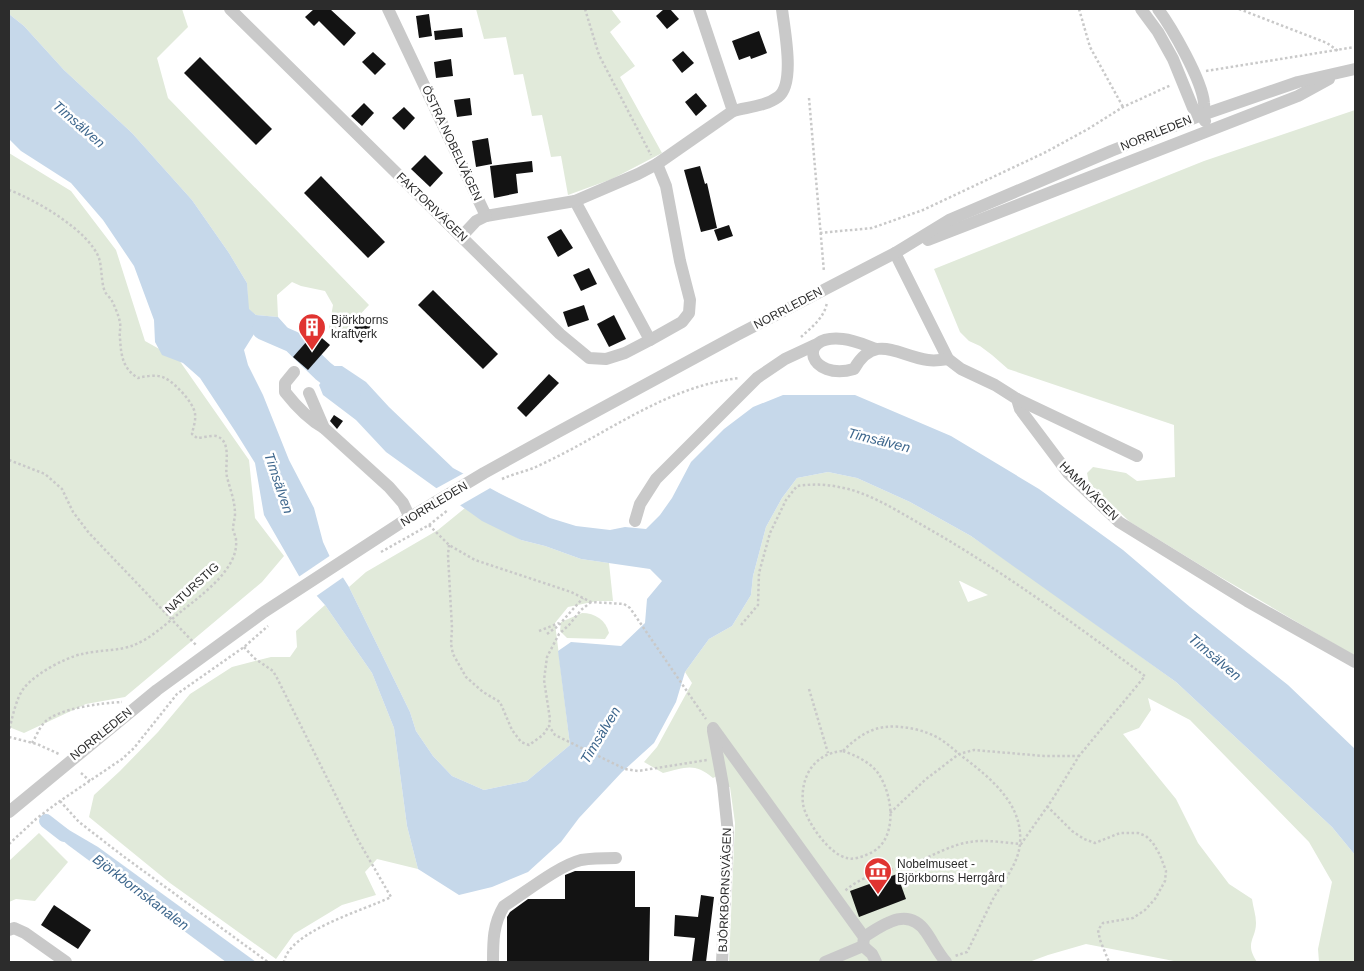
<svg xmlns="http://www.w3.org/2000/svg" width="1364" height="971" font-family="Helvetica,sans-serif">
<rect width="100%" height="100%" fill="#fff"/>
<g fill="#e1eada" fill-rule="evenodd">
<path d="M9 9H182L188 27 157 58 168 98 369 305C358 316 349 329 338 338L329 328 333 305 325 291 301 286 292 282 277 295 278 317 256 315 248 309 247 283 229 253 192 200 132 133 64 70 24 26 9 14Z"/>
<path d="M476 9H611L621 22 610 32 635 66 620 77 662 153 612 179 568 195 561 156 551 157 542 115 532 116 523 74 514 75 506 37 484 39Z"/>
<path d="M1355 110V656L1210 571 1130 522 1089 483 1087 473 1093 467 1126 473 1137 481 1175 477 1174 425 1008 369 992 355 980 346 969 341 960 332 934 269 1204 161Z"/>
<path d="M9 153 71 191 116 250 145 341 179 360 249 460 255 518 284 556 262 582 125 697 86 704 24 733 9 727Z"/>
<path d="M828 472 857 478 910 502 971 536 1029 576 1176 682 1332 827 1355 855V962H1319L1318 949 1332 882 1309 842 1190 720 1148 698 1151 710 1139 728 1123 734 1176 799 1198 843 1229 884 1252 899C1253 907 1256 915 1256 923 1256 939 1244 943 1257 962H1179L1086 944 1048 955 1029 962H729L735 823 730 787H725L723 773 713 778C694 762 685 768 663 773L644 762 657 747 692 683 685 672 709 639 732 626 751 595 753 576 766 527 782 498 797 478ZM959 581H960L988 595 968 602Z"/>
<path d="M465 508 521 540 545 546 581 559 609 563 613 601H597L568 607 555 623 570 745 527 781 484 790 452 776 433 756 416 731 410 712 349 587 366 572 438 530Z"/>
<path d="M325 605 372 673 394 728 407 826 418 869 377 859 365 872 376 895 342 905 294 934 276 959 170 883 89 817 94 795 120 771 158 732 190 694 232 667 271 657H290L297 647 296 631Z"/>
<path d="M582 613C595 613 606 620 609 633L605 639 567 638 560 631 561 622Z"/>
<path d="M39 833 68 862 35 901 16 899 9 902V861Z"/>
</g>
<g fill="#c6d8ea">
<path d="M9 14 24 26 64 70 132 133 192 200 229 253 247 283 249 309 256 315 278 317 295 336 287 344 273 338 269 343 254 334 244 350 248 365 263 395 289 460 314 508 323 542 330 557 349 587 410 712 416 731 433 756 452 776 484 790 527 781 570 745 558 651 571 642 621 646 645 623 647 599 662 581 650 569 581 559 545 546 521 540 482 521 386 452 356 420 323 395 319 385 333 366H342L366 382 389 407 453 468 499 493 550 518 576 526 610 530 625 527 646 529 660 515 672 498 691 462 724 429 753 407 783 395H855L951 436 1039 489 1123 550 1190 607 1288 685 1355 749V855L1332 827 1176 682 971 536 910 502 857 478 828 472 797 478 782 498 766 527 753 576 751 595 732 626 709 639 685 672 676 702 654 743 622 772 579 818 561 842 528 872 492 887 459 895 418 869 407 826 394 728 372 673 325 605 299 576 264 515 255 463 235 431 200 378 183 363 162 355 155 342 154 320 134 266 103 220 71 183 21 151 9 139Z"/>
<path d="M57 823 98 847 256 962H226L68 845 48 828 50 825Z"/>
</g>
<g fill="#fff">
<path d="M466 472 492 487 459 506 435 489Z"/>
<path d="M331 555 345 576 315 597 297 578Z"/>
</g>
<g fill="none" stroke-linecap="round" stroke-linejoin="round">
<path stroke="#c6d8ea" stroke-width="14" d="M46 821 64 835"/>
<path stroke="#c6d8ea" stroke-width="22" d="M263 329 293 342 323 371 350 392"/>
</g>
<g fill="#131313">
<path d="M314 9H330L356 33 344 46 319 21 314 26 305 17Z"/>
<path d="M664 9H670L679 19 667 29 656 16Z"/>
<path d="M429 14 432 36 419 38 416 16Z"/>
<path d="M462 28 463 37 435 40 434 31Z"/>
<path d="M759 31 767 53 751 59 750 56 739 60 732 41Z"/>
<path d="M683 51 694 63 682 73 672 60Z"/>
<path d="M373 52 386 64 375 75 362 62Z"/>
<path d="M200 57 272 129 256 145 184 73Z"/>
<path d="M451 59 453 76 436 78 434 62Z"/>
<path d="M696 93 707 106 696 116 685 102Z"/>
<path d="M470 98 472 115 457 117 454 100Z"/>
<path d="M364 103 374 113 362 126 351 116Z"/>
<path d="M404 107 415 118 404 130 392 118Z"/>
<path d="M488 138 492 164 476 167 472 141Z"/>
<path d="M425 155 443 173 430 187 411 169Z"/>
<path d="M532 161 533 172 516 174 518 193 494 198 490 166Z"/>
<path d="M700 166 705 184 707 183 717 228 701 232 684 170Z"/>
<path d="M321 176 385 242 368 258 304 193Z"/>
<path d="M729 225 733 236 718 241 714 230Z"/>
<path d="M561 229 573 248 558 257 547 237Z"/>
<path d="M589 268 597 284 581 291 573 275Z"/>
<path d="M433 290 498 354 483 369 418 305Z"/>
<path d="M584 305 589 320 568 327 563 312Z"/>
<path d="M614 315 626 339 609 347 597 324Z"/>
<path d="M361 319 373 329 361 343 349 333Z"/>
<path d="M315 332 330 345 308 370 293 357Z"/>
<path d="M549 374 559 383 526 417 517 408Z"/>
<path d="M334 415 343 421 337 429 330 421Z"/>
<path d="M575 871H635V907H650L649 962H507V917L510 912 528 899H565V875Z"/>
<path d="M897 874 906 899 859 917 850 891Z"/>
<path d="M701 895 714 897 706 962 692 961 695 938 674 936 675 915 698 917Z"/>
<path d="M54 905 91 930 78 949 41 925Z"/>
</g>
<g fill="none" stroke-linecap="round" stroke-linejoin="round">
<g stroke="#c9c9c9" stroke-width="2.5" stroke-dasharray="2.5 2.5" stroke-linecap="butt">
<path d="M585 9 599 55 651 155"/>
<path d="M1079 9 1090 47 1123 107"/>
<path d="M1239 9 1327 43 1338 51"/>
<path d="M1206 71 1355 47"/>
<path d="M809 98 824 272"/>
<path d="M9 190C36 200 88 230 99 258 102 268 101 279 104 289 105 294 110 297 112 301 115 307 119 316 120 323 121 328 119 333 120 338 121 356 123 369 138 378 146 376 157 374 165 378 175 383 194 403 195 414 196 421 193 428 192 434L197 438C202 438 211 435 216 436 233 441 224 466 227 477 230 489 235 501 235 514 235 519 233 524 233 529 233 532 236 536 236 540 239 568 203 594 183 610 168 622 152 638 134 645 120 651 98 650 82 654 64 658 35 674 24 688 16 698 12 719 9 731"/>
<path d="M820 233 872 228 923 210 1046 152 1088 129 1123 107 1171 85"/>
<path d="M801 337C812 327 825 317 827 302"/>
<path d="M9 460 45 474 62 489 73 512 89 533 197 646"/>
<path d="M502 479C515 473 529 471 542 464 607 434 666 386 740 378"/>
<path d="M429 525 449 545 475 560 571 592 591 602 624 604 630 608 706 719"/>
<path d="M449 545 448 555 452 628 451 644 453 654 466 677 483 692 500 702 512 730 521 742 529 745 543 735 549 726"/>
<path d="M381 552 429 525 448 510"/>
<path d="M591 602 581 610 569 625 559 634 547 657 544 680 550 719 549 726 555 735 625 769 638 771 707 760"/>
<path d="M741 625 758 605 759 573 770 533 786 500 797 486C811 484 825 484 839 487 868 492 896 510 922 525 1000 569 1073 623 1145 676L1079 756 1052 800 1021 844C1005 843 986 839 970 842 954 844 935 854 920 861 895 871 865 872 845 891"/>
<path d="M539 631 559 623"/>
<path d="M547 634 558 626 583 598"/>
<path d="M244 647 254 658 273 671 277 678 358 840 391 897C365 910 289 931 284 962"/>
<path d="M809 689 828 753"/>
<path d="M9 737 37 744 59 754"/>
<path d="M32 743C36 737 39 728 44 723 57 708 103 703 122 702"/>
<path d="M843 751C855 739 868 729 885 727 902 725 926 730 940 739 950 745 958 754 967 760 994 781 1023 806 1020 843 1019 862 1004 881 994 897 985 915 976 934 967 952L955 956"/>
<path d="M843 751C855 755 870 762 878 773 894 796 899 844 866 855 861 857 853 860 847 858 830 855 806 822 803 804 800 777 814 753 843 751Z"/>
<path d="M81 773 90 781"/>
<path d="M60 801 79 822 123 856 268 962"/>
<path d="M1047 806 1072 831 1084 839 1095 843 1120 833H1138L1146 836 1153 843 1160 855 1166 871 1165 881 1155 899 1145 910 1133 918 1103 923 1098 930 1100 940 1109 962"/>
<path d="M890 813 926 779 959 754 974 750 1044 756H1079"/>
<path d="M9 844 36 819 60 801 122 759 134 748 177 694 244 647 268 626"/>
</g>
<g stroke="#c9c9c9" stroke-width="12">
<path d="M230 9 560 334 589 358 606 359 625 353 650 340 682 322 689 313 690 300 680 261 666 186 657 164"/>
<path d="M388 9 486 216 575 201 650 340"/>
<path d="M1141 9 1158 32 1173 59 1193 108 1202 115 1205 121"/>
<path d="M1158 9C1172 28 1202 80 1204 103 1205 107 1203 111 1202 115"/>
<path d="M733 111C748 107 766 106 778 97 796 84 784 28 782 9"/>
<path d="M575 201 638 174 657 164 733 111 699 9"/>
<path d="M462 236 476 221 486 216"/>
<path d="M928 240 1298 96 1329 79"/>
<path d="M895 253 948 359 961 369 995 385 1017 399 1020 409 1068 473 1119 522 1247 601 1355 662"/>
<path d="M876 349C865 345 854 340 843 339 794 334 810 382 854 369 875 332 898 356 928 360 934 361 942 360 948 359"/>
<path d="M294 372 285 383V392C296 406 308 419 324 428"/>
<path d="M309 393 324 428 389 487 403 503 410 518"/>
<path d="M1017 399 1137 456"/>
<path d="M635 521 640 504 656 479 757 378 785 359 815 345"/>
<path d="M713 728 864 937 863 946 825 962"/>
<path d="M713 731 723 785 728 833 722 962"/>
<path d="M9 812 157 690 264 612 399 524 484 473 558 432 737 335 895 253 949 220 1111 151 1202 115 1298 82 1355 69"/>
<path d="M9 930 14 928 25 933 66 962"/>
<path d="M864 937C884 924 908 906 926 932 933 942 938 953 946 962"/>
<path d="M863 946 872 954 876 962"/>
<path d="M493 962C493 941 493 924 504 906 526 892 558 866 581 860 593 858 605 858 616 858"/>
</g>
</g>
<defs>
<g id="building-pin" transform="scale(1.4375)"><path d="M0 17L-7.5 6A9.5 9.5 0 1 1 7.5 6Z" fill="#e03431" stroke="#fff"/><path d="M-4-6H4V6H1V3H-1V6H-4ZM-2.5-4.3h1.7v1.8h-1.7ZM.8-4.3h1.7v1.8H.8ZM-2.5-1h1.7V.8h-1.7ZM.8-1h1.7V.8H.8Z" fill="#fff"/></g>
<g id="museum-pin" transform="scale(1.4375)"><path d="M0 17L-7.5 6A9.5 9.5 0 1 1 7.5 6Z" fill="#e03431" stroke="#fff"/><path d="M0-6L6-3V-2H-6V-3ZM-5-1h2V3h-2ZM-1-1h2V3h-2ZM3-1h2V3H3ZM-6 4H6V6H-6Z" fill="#fff"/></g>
</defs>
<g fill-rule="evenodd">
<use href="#building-pin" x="312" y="327"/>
<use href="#museum-pin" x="878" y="871"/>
</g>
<g text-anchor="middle" stroke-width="5" stroke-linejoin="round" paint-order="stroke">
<g font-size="12" fill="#2c2c2c" stroke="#fff">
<text transform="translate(1156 133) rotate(-22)" y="4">NORRLEDEN</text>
<text transform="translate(452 143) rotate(65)" y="4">ÖSTRA NOBELVÄGEN</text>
<text transform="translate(432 207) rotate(44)" y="4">FAKTORIVÄGEN</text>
<text transform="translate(788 308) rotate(-28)" y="4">NORRLEDEN</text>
<text transform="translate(1089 491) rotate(45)" y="4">HAMNVÄGEN</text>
<text transform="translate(434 504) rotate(-31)" y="4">NORRLEDEN</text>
<text transform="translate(192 588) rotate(-43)" y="4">NATURSTIG</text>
<text transform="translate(101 734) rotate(-39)" y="4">NORRLEDEN</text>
<text transform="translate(725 890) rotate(-88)" y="4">BJÖRKBORNSVÄGEN</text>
</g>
<g font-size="12" fill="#2c2c2c" stroke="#fff" text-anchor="start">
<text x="331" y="324">Björkborns<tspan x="331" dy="14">kraftverk</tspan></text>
<text x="897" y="868">Nobelmuseet -<tspan x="897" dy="14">Björkborns Herrgård</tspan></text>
</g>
<g font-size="14" font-style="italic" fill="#3d668c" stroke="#fff">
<text transform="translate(79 124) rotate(41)" y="5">Timsälven</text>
<text transform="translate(879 440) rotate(14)" y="5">Timsälven</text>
<text transform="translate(279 483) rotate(71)" y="5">Timsälven</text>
<text transform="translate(1215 657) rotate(40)" y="5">Timsälven</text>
<text transform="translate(600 735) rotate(-59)" y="5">Timsälven</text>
<text transform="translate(141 892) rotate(37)" y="5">Björkbornskanalen</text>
</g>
</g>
<rect width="1364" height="971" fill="none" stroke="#2c2c2c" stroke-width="20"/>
</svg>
